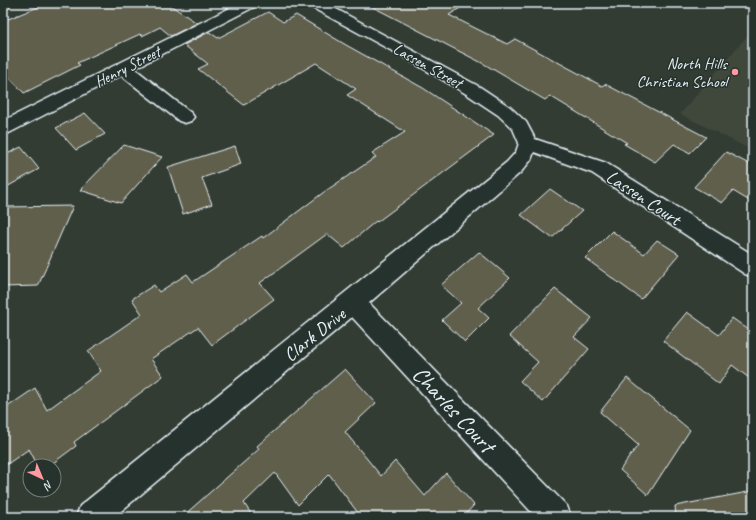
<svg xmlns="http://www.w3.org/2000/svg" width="756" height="520" font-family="Caveat,sans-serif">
<rect width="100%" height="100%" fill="#323c33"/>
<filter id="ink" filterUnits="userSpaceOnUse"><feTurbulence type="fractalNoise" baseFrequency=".025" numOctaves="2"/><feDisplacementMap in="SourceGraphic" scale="8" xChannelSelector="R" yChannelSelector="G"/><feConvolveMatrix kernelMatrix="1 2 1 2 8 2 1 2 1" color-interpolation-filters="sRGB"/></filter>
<g filter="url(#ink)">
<path fill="#40463a" d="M753 29V151L680 114Z"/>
<g fill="#615f4b" stroke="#e8f1f8">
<path d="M48 3H167L197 23 171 36 160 27 142 36 140 34 77 63 80 65 24 93 3 71V21Z"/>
<path d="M365 3H468L449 15 507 44 515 39 602 86 605 84 706 137 690 153 674 144 655 162 624 144 627 143 550 96 545 100 484 64Z"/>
<path d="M268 12 283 22 296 15 346 45 423 88 494 135 377 222 376 221 344 248 327 234 260 283 274 299 212 345 198 327 151 359 163 376 74 442 76 446 49 466H38L29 449 3 467V410L35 388 47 410 101 371 88 351 142 314 132 299 154 285 159 292 187 274 193 282 262 236 263 238 324 192 376 157 372 153 405 132 347 95 356 89 316 63 244 105 198 69 208 64 184 45 209 32 218 38Z"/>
<path d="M85 113 105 134 76 150 56 128Z"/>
<path d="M124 145 162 157 121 203 80 190Z"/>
<path d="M235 146 241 164 202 178 212 204 183 214 168 167Z"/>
<path d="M21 147 39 169 3 189V156Z"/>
<path d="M726 152 753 166V203L733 191 722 203 694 187Z"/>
<path d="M550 189 582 211 552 238 521 215Z"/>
<path d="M73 206 38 286 3 287V207Z"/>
<path d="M612 231 644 254 657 240 679 254 641 299 585 258Z"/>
<path d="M479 252 510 278 478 308 489 318 465 342 442 320 461 303 441 285Z"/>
<path d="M555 289 592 318 574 337 589 349 543 402 520 381 538 362 509 336Z"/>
<path d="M687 312 719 335 732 318 753 333V381L732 365 719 384 663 341Z"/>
<path d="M345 369 376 403 345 432 381 476 395 461 425 496 446 473 474 505 463 517H361L329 474 298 505 275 473 244 503 253 517H182L259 449 257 446Z"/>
<path d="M627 378 690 430 648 495 620 470 638 445 600 412Z"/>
<path d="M753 491V517H676L675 506Z"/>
</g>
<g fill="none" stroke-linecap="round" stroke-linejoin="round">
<g stroke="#e8f1f8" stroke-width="3">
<path id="service" d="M527 3H536L532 5Z"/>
</g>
<g stroke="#e8f1f8" stroke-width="3">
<g id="minor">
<path d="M3 3H11L9 6 4 7Z"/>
<path d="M307 3H325L480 87 510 107 526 122 535 139 606 163 753 255V277L745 274 592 173 534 152 531 160 521 172 369 303 567 506 571 517H536L352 317 114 517H76L80 506 507 162 516 152 519 143 513 129 498 115 468 95 407 59 309 6Z"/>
<path d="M123 63 129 64 191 113 194 117 191 121 185 123 179 121 117 72 115 68 117 64Z"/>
</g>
</g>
<g stroke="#e8f1f8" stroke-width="3">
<path id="tertiary" d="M240 3H258L256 6 9 133 3 135V121Z"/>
</g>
<use href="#service" fill="#26332d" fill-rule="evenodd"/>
<use href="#minor" fill="#26332d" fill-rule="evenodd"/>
<use href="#tertiary" fill="#26332d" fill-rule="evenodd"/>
</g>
</g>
<circle fill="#ff9aa2" stroke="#26332d" stroke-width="1.5" cx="735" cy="72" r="4"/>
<g text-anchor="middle" stroke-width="3" stroke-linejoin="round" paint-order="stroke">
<g font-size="16" fill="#e8f1f8" stroke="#26332d" text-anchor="end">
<text x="727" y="69">North Hills<tspan x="727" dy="18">Christian School</tspan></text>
</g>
<g font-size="16" fill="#e8f1f8" stroke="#26332d">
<text transform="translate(428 65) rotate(29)" y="6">Lassen Street</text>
<text transform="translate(127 66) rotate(-27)" y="6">Henry Street</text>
</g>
<g font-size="19" fill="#e8f1f8" stroke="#26332d">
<text transform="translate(644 197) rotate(33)" y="7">Lassen Court</text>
<text transform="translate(314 334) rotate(-39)" y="7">Clark Drive</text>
</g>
<g font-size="23" fill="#e8f1f8" stroke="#26332d">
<text transform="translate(454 409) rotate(47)" y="8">Charles Court</text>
</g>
</g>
<rect width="756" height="520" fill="none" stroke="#26332d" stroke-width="16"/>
<rect x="8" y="8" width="740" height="504" fill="none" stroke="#e8f1f8" stroke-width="1.5" filter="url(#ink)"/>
<g transform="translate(42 478) rotate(136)"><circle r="19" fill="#26332d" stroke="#747f7e"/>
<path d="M0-3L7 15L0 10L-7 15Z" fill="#ff9aa2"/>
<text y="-6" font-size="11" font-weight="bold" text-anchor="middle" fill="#e8f1f8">N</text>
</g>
</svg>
